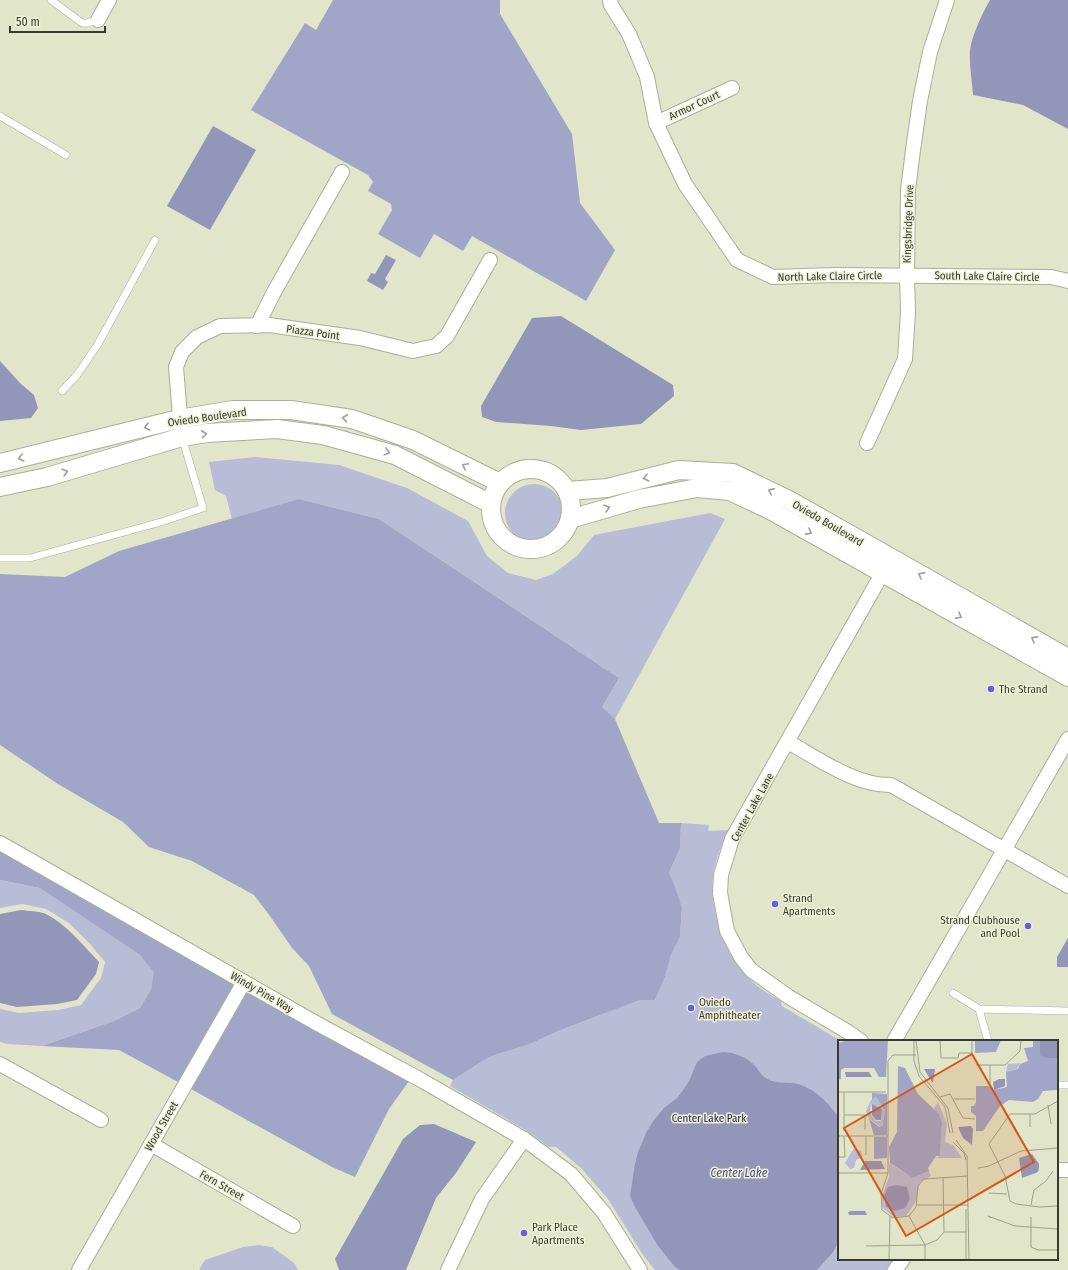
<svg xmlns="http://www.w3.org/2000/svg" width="1068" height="1270" font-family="'Fira Sans Condensed',sans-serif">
<rect width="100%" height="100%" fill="#e1e5c9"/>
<g fill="#b9bcd7">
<path d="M255 457 339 465 407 488 468 521 487 556 508 573 536 580 553 574 577 556 594 535 710 513 725 519 615 719 602 707 619 678 379 519 299 499 232 519 226 496 215 490 209 462Z"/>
<circle cx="534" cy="513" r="29"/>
<path d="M681 823 709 825 708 831 729 830C722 844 715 860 713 876 709 912 726 955 751 980 759 989 771 995 781 1001L782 1006 841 1041H839V1259H895L886 1270H655L643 1255 608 1199 581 1168 556 1147H549L527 1131 450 1086 453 1080 489 1057 530 1044 558 1031 640 1000H655L665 977 671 955 680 937 682 907 673 881 669 873 680 848Z"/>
<path d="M0 880 40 888 140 955 155 972 151 989 140 1008 114 1021 42 1046 7 1044 0 1042V1009L19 1013 58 1010 81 1005 101 978 105 962 90 944 69 923 46 909 22 904 0 908Z"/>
<path d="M259 1245 272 1247 294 1263 298 1270H199L205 1260 243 1247Z"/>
</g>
<g fill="#a1a5c8">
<path d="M333 0H500V14L572 134 580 203 615 250 586 301 472 236 463 251 434 234 420 258 378 234 392 210 391 204 368 191 373 182 368 175 251 110 305 23 316 30Z"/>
<path d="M299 499 379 519 619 678 602 707 615 719 659 823H681L680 848 669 873 673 881 682 907 680 937 671 955 665 977 655 1000H640L558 1031 530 1044 489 1057 453 1080 332 1014 309 966 292 948 270 916 254 895 192 861 149 847 123 822 58 784 0 745V574L65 577 119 551Z"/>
<path d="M0 851 235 984 178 1082 119 1050 42 1046 114 1021 140 1008 151 989 154 972 140 955 40 888 0 880Z"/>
<path d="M247 991 409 1081 389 1109 355 1177 332 1167 191 1089Z"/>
</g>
<g fill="#9396b9">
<path d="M990 0H1068V129L1023 105 973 95C972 80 969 65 970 50 972 35 982 14 990 0Z"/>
<path d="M213 126 256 150 210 230 167 206Z"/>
<path d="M386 255 396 260 385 279 388 282 383 290 367 281 371 273 375 274Z"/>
<path d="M561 316 673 385 674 396 641 424 581 430 551 426 496 422 482 417 481 406 532 318Z"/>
<path d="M0 361 21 384 34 395 38 408 31 418 0 421Z"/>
<path d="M21 910C29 911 39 911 46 914 66 924 84 946 99 962L96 974 77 1000 57 1004 17 1007 0 1003V914Z"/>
<path d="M1068 938V967H1057V957Z"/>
<path d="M723 1052C736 1053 747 1057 756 1067 759 1071 762 1076 766 1078 775 1084 784 1082 793 1083 813 1086 829 1103 839 1118V1241L833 1252 817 1270H680L675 1267 658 1246 635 1207 630 1196 635 1164 638 1152 647 1131 654 1120 664 1108 677 1098 684 1089 690 1079 697 1062 705 1056Z"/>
<path d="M434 1124 476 1142 456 1173 436 1198 406 1270H339L335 1259 403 1139 420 1125Z"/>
</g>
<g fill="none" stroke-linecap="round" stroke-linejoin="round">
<g stroke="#abaf93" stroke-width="8">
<g id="service">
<path d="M51 0 82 23H87L98 20"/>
<path d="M0 116 66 155"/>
<path d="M62 391 77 375 98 344 155 240"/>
<path d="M0 558H30L161 522 203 508 182 437"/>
<path d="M953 993 979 1009 988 1041"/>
<path d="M979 1009 1068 1011"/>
<path d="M1057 1085H1068"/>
</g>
</g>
<g stroke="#abaf93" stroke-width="16">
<g id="minor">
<path d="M610 0 611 5 629 34 647 77 656 123 685 184 737 260 773 277 835 275 1051 277 1068 281"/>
<path d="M98 20 109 0"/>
<path d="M656 123 732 88"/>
<path d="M257 326 274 292 342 172"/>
<path d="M181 429 176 367 182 352 197 337 220 326 269 325 360 338 413 351 436 346 447 336 490 260"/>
<path d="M867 443 905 359 908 312 907 275 908 190 913 150 920 101 930 52 947 0"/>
<path d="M788 742C817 758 856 786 891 785L1068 886"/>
<path d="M0 843 316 1023 421 1080 524 1139 571 1174 604 1213 640 1270"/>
<path d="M861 1041 848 1032 789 997 751 970 741 957 727 931 720 893 721 875 732 839 878 581 887 564"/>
<path d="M894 1041 1068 739"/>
<path d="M0 1064 101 1120"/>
<path d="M151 1144 293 1226"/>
<path d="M1057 1170H1068"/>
<path d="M79 1270 244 982"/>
<path d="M448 1270 482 1199 524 1139"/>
<path d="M895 1270 903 1259"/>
</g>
</g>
<g stroke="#abaf93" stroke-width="20">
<g id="tertiary">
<path d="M0 463 179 419 233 410H291L352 419 413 440 500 483"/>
<circle cx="531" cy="509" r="40"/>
<path d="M0 487 47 477 182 437 207 433 277 429 323 435 395 455 491 504"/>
<path d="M568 491 607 488 679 470 733 473 789 500 1068 658"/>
<path d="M570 519 639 499 697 488 730 491 770 510 1068 677"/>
</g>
</g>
<use href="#service" stroke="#fff" stroke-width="7"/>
<use href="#minor" stroke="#fff" stroke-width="14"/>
<use href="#tertiary" stroke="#fff" stroke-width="18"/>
</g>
<defs><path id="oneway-chevron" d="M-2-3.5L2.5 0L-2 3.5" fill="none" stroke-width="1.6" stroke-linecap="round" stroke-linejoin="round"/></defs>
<g stroke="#9c9d98">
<use href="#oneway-chevron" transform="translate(345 418) rotate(-172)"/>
<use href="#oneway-chevron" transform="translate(147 427) rotate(166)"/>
<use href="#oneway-chevron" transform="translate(204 434) rotate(-7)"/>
<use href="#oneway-chevron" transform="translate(387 452) rotate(15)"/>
<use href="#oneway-chevron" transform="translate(21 458) rotate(166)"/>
<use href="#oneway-chevron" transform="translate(465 466) rotate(-154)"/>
<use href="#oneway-chevron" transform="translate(65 472) rotate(-16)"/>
<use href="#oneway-chevron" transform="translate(646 478) rotate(166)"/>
<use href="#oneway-chevron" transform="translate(771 491) rotate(-154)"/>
<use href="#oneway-chevron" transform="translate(607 508) rotate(-16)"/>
<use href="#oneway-chevron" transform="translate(809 532) rotate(29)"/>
<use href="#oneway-chevron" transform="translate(921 575) rotate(-151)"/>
<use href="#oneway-chevron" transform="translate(959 616) rotate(29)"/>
<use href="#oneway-chevron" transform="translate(1034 639) rotate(-151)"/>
</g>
<g fill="#6560d9" stroke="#eef2d6" stroke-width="1.5">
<circle cx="991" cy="689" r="4"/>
<circle cx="775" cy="904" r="4"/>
<circle cx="1028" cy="926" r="4"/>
<circle cx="691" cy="1008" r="4"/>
<circle cx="524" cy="1233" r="4"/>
</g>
<g text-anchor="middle" stroke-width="3" stroke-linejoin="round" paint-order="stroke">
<g font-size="11" fill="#3a3b30" stroke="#eef2d6">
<text transform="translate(694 105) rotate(-25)" y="4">Armor Court</text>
<text transform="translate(908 224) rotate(-88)" y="4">Kingsbridge Drive</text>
<text transform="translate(830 276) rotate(-1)" y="4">North Lake Claire Circle</text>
<text transform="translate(987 276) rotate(1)" y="4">South Lake Claire Circle</text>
<text transform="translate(313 332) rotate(8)" y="4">Piazza Point</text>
<text transform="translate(207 417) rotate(-8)" y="4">Oviedo Boulevard</text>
<text transform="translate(828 523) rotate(30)" y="4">Oviedo Boulevard</text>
<text transform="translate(752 807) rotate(-61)" y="4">Center Lake Lane</text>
<text transform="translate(262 992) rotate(30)" y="4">Windy Pine Way</text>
<text transform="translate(161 1126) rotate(-60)" y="4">Wood Street</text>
<text transform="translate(222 1185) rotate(30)" y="4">Fern Street</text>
</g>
<g font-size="11" fill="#3a3b30" stroke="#eef2d6" text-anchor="start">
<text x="999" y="693">The Strand</text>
<text x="783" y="902">Strand<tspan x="783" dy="13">Apartments</tspan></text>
<text x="1020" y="924" text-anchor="end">Strand Clubhouse<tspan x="1020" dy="13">and Pool</tspan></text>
<text x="699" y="1006">Oviedo<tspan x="699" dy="13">Amphitheater</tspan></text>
<text x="532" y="1231">Park Place<tspan x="532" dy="13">Apartments</tspan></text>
</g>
<g font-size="11" fill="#23224f" stroke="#eef2d6">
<text x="709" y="1122">Center Lake Park</text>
</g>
<g font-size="12" font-style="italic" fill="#4d4f81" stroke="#eef2d6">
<text x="739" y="1177">Center Lake</text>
</g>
</g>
<g transform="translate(838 1040)">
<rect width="220" height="220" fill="#e1e5c9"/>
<path d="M182 23 179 29 168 32 170 24ZM38 57 47 70 46 84 43 87 31 79 28 71 33 60ZM34 64 44 69 43 81H38L33 75 32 68ZM100 62 109 84 107 102 115 105 124 118H98L102 116 104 83 96 68ZM16 108 23 111 24 117 18 120 16 128 12 129 7 123ZM51 123 75 138 91 131 92 134 93 136 82 142 78 161 68 176 55 177 44 167V156L51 137Z" fill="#b9bcd7" fill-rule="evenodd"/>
<path d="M11 0H50L48 37H41L36 28H6L3 30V39L0 40V3ZM137 0H163L158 12 137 13ZM195 0H220V50L205 51 200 59 195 62 171 60 162 66 145 91H138V76L133 72V66H136L138 62V46H150L155 50 169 47 168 32 180 29 182 24 190 21 186 8 195 7ZM60 26 67 28 80 54 101 74 104 83 102 116H98L90 128 91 131 75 138 52 123 51 107 59 92ZM34 53 49 54V95H36L31 79 41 87 45 86 47 70 38 57 34 60ZM36 97H49V118L36 119Z" fill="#a1a5c8"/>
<path d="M215 0 220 2V18H208L202 15V0ZM86 29H97L95 42H94ZM7 32H31L34 37H8ZM161 39H167V46L156 50 155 42ZM34 64 44 69 43 80H38L34 75ZM133 86 135 89 134 105 125 98 120 87ZM194 114 201 124V128L200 132 184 138 181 118ZM27 121H43L47 129 22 130ZM59 145 69 147 72 159 67 168 57 171 48 167 46 156 50 147ZM13 171H27L29 175H11L10 172Z" fill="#9396b9"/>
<path fill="none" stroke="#9ea18c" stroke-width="1" d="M76 0V21L81 36 107 67 112 93M78 0 82 32 110 68 115 93M102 0 103 18H120L121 13H134V0M0 9 1 32M78 15H55L50 21V133L43 154 44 170 55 178 71 176 78 167 80 146 86 139 130 136M138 25H167L182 11 183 0M152 25V44M0 52H48M6 52V91M102 57 112 54 125 78 137 79M116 59H137M220 61 197 74H172L151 104 167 136 172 161 178 164 201 167 220 166M210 65 213 84M192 74V87M6 75H27V90M0 96H50M28 96V115M118 100 129 116 131 220M115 102 126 113 128 120M0 117H7L6 96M140 128 151 126 183 111 220 108M0 133H50M105 137 106 192M151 153 169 154M79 165H130M193 165 196 150 208 141 215 131M128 169V220M71 176 87 205V220M193 177V207L200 210H220M153 178 150 176 177 186 220 189M28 206 87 205 99 200 106 192H129M51 220 52 176"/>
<path fill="#d75610" fill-opacity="0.15" stroke="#d75610" stroke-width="2" d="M134 14 196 122 68 196 6 88Z"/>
<rect width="220" height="220" fill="none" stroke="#3a3b30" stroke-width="2"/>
</g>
<path d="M10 26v6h95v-6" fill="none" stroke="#3a3b30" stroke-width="2"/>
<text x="16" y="26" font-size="12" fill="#3a3b30" stroke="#eef2d6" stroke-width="3" paint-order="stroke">50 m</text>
</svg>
